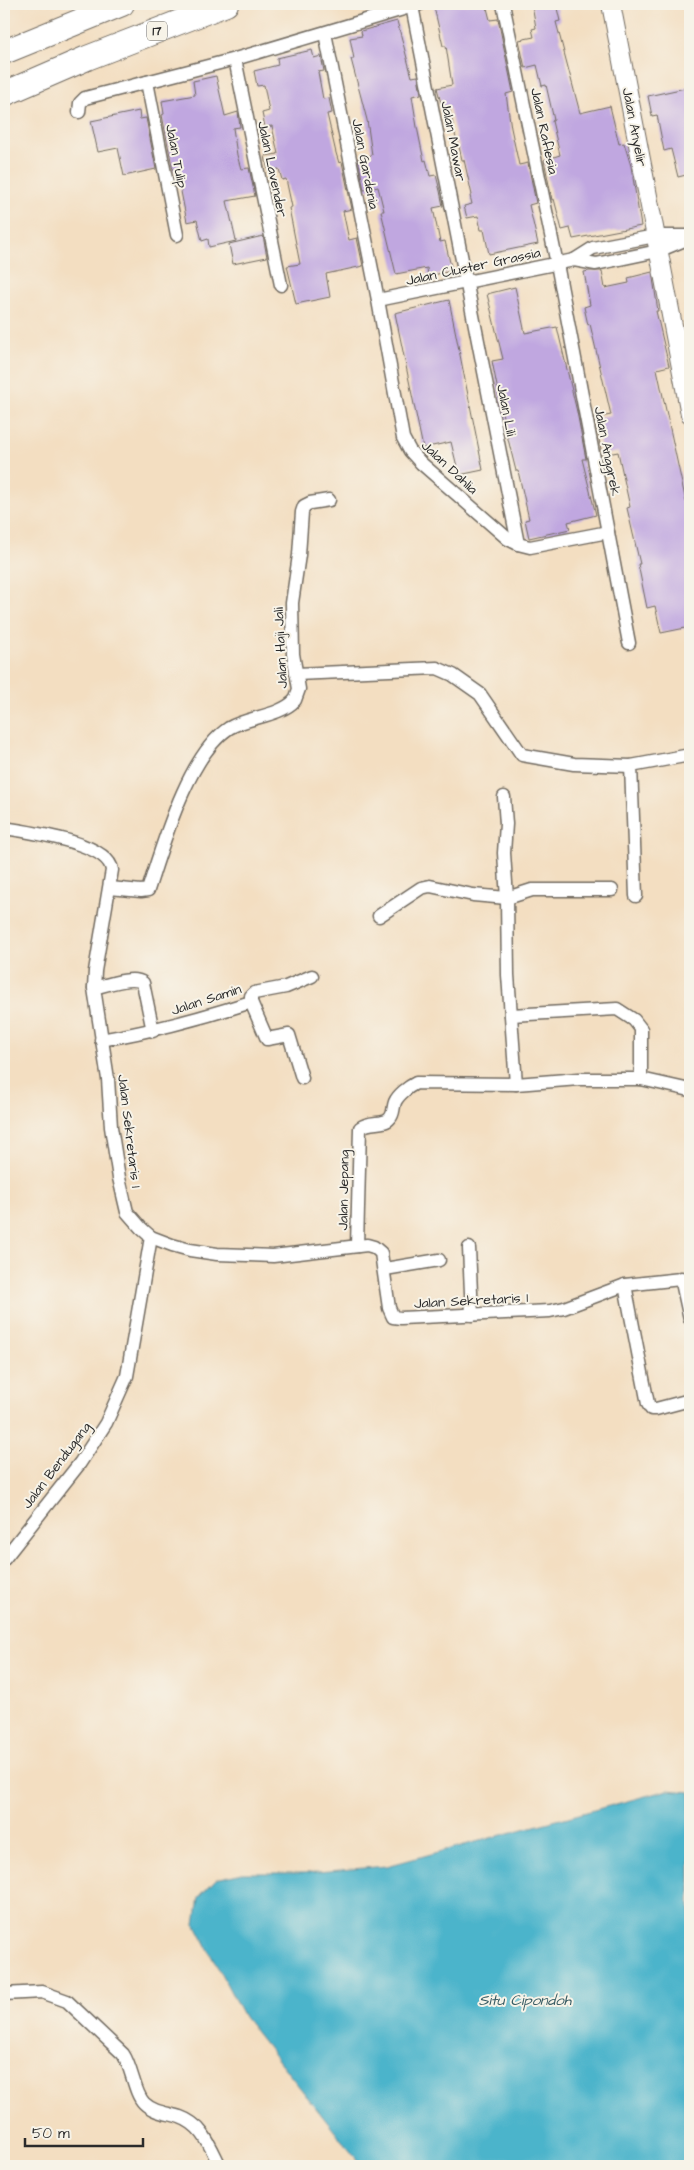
<svg xmlns="http://www.w3.org/2000/svg" width="694" height="2170" font-family="'Architects Daughter',sans-serif">
<rect width="100%" height="100%" fill="#f7f3e8"/>
<filter id="ink" filterUnits="userSpaceOnUse"><feTurbulence type="fractalNoise" baseFrequency=".02" numOctaves="2"/><feDisplacementMap in="SourceGraphic" scale="10" xChannelSelector="R" yChannelSelector="G"/><feConvolveMatrix kernelMatrix="1 2 1 2 8 2 1 2 1" color-interpolation-filters="sRGB"/></filter>
<filter id="wash" filterUnits="userSpaceOnUse"><feTurbulence type="fractalNoise" baseFrequency=".0096" numOctaves="4" result="noise"/><feDisplacementMap in="SourceGraphic" scale="20" xChannelSelector="R" yChannelSelector="G"/><feGaussianBlur stdDeviation="1.12" result="paint"/><feColorMatrix in="noise" values="0 0 0 0 0 0 0 0 0 0 0 0 0 0 0 0 0 1.4 0 .05"/><feComposite in="paint" operator="in"/></filter>
<g filter="url(#wash)">
<rect width="100%" height="100%" fill="#f3dec1"/>
<path fill="#4cb4cb" stroke="#3c707b" d="M668 1790 690 1792V2166H362L244 2017 195 1924 199 1897 216 1879 243 1873H306L387 1866Z"/>
<g id="blocks">
<g fill="#c0a7e0">
<path d="M447 4H458V6L470 4H486L490 20 498 19 513 92 506 94 511 128 519 165 528 163 536 203 529 205 538 244 489 254 484 230H481L478 216 467 218 464 206 472 204 470 196 472 195 464 160H462L458 142 457 143 449 106 442 107 437 88 452 85 446 46H443L434 7Z"/>
<path d="M532 4H556L560 21 556 22 580 113 610 106 619 144 624 143 631 166 641 226 573 239 570 228 562 230 554 199 552 200 544 160 560 155 552 121 554 120 546 85 542 86 537 65 525 68 519 40 534 37 532 29 536 28Z"/>
<path d="M397 21 412 77 418 76 421 94 412 96 417 127 424 161 426 160 430 176 436 175 440 191 443 206 433 208 440 242 445 241 452 271 428 276 427 268 396 274 381 211H384L378 187 364 190 358 158 372 155 367 120 351 59H354L350 38 362 36 361 31Z"/>
<path d="M312 50 314 58 321 56 324 71 318 72 323 99 329 98 332 113 327 114 336 153 339 163 342 162 352 209 343 211 349 240 357 238 363 266 326 274 330 297 296 304 287 266 300 264 289 208 292 207 286 179 282 180 279 169 268 171 265 156 278 154 272 126 265 127 262 113 269 111 264 85 257 86 254 71 278 65 277 58Z"/>
<path d="M216 76 225 116 238 112 240 127 233 128 237 155 241 169 249 168 255 196 227 201 236 241 209 247 208 239 202 241 197 220 187 222 177 171 174 172 172 166 162 115 164 114 162 101 195 95 193 81Z"/>
<path d="M690 87V174L678 177 671 149 664 151 657 115 652 116 648 96Z"/>
<path d="M139 111 140 119 146 118 156 169 124 176 118 148 98 152 91 121Z"/>
<path d="M263 236 267 257 233 264 229 244Z"/>
<path d="M589 271H602L605 288 629 283 628 278 652 272 658 311H656L669 366 657 369 686 502 690 501V627L661 633 655 606 647 608 638 564H640L627 508 630 507 618 452 602 455 595 418 611 415 590 324 588 325 584 307 590 305 584 272Z"/>
<path d="M515 287 525 333 557 327 577 412 586 459H582L596 515 568 522 570 529 529 538 525 520 529 519 518 471H516L505 427 492 361 503 359 487 294Z"/>
<path d="M449 300 483 470 459 475 451 442 423 448 395 313Z"/>
</g>
</g>
</g>
<g filter="url(#ink)">
<use href="#blocks" fill-opacity="0" stroke="#716a60" stroke-width="1"/>
<g fill="none" stroke-linecap="round" stroke-linejoin="round">
<g stroke="#716a60" stroke-width="15">
<g id="street">
<path d="M503 4 557 264 629 643"/>
<path d="M412 6 518 544"/>
<path d="M325 33 378 300 403 438 410 451 421 463 508 539 518 544 530 547 608 532"/>
<path d="M235 59 281 285"/>
<path d="M147 82 177 235"/>
<path d="M79 112 80 103 85 98 235 59 420 4"/>
<path d="M574 260 596 264 658 251 687 239"/>
<path d="M378 300 574 260 593 248 655 236H690"/>
<path d="M296 674 437 668 453 675 480 694 522 755 574 764 631 766"/>
<path d="M504 797 506 824 504 853 507 898 508 975 516 1084"/>
<path d="M4 828C28 832 108 842 112 870L95 971 94 988 108 1079 111 1127 119 1178 127 1212 141 1228 151 1237 172 1245 190 1250 217 1254 273 1256 367 1245 374 1247 381 1253 389 1308 393 1317 401 1318 550 1311 564 1308 625 1285 690 1278"/>
<path d="M110 888 141 891 148 890C163 844 188 755 229 728 247 717 281 716 295 700L299 689 293 654 292 603 299 555 302 512 304 506 310 503 329 500"/>
<path d="M636 896 631 766 690 755"/>
<path d="M379 916 421 888 430 886 473 895 507 898 532 890H612"/>
<path d="M94 988C106 985 134 975 143 983L153 1031"/>
<path d="M251 1002 267 1039 289 1035 302 1078"/>
<path d="M511 1015 617 1009 634 1020 641 1029V1079"/>
<path d="M101 1040C153 1031 202 1018 251 1002V996L254 993 286 987 312 976"/>
<path d="M357 1246 360 1128C370 1120 384 1126 390 1118 394 1114 393 1107 395 1102 398 1095 408 1087 416 1083L516 1084 579 1079H641L690 1090"/>
<path d="M469 1248 472 1315"/>
<path d="M385 1269 439 1260"/>
<path d="M681 1278 690 1319"/>
<path d="M625 1285 648 1404 651 1409H656L690 1400"/>
<path d="M4 1559 80 1463 106 1423 127 1376 151 1237"/>
<path d="M4 1994 42 1992 67 2001 123 2054C132 2067 134 2093 144 2103 154 2113 169 2113 180 2117 203 2125 210 2146 220 2166"/>
</g>
</g>
<g stroke="#716a60" stroke-width="20">
<path id="secondary" d="M611 4 690 414"/>
</g>
<g stroke="#716a60" stroke-width="26">
<g id="highway">
<path d="M4 52 122 4"/>
<path d="M4 94 87 58 226 4"/>
</g>
</g>
<use href="#street" stroke="#fff" stroke-width="12"/>
<use href="#secondary" stroke="#fff" stroke-width="18"/>
<use href="#highway" stroke="#fff" stroke-width="24"/>
</g>
</g>
<g text-anchor="middle" stroke-width="4" stroke-linejoin="round" paint-order="stroke">
<rect fill="#f7f3e8" stroke="#686764" stroke-width="1" x="147" y="21.5" width="20" height="19" rx="4"/>
<g font-size="12" font-weight="bold" fill="#2b2b2b">
<text x="157" y="35">17</text>
</g>
<g font-size="14" fill="#2b2b2b" stroke="#f7f3e8">
<text transform="translate(635 127) rotate(79)" y="5">Jalan Anyelir</text>
<text transform="translate(545 131) rotate(78)" y="5">Jalan Raflesia</text>
<text transform="translate(454 141) rotate(79)" y="5">Jalan Mawar</text>
<text transform="translate(177 156) rotate(79)" y="5">Jalan Tulip</text>
<text transform="translate(366 164) rotate(79)" y="5">Jalan Gardenia</text>
<text transform="translate(273 169) rotate(78)" y="5">Jalan Lavender</text>
<text transform="translate(473 266) rotate(-12)" y="5">Jalan Cluster Grassia</text>
<text transform="translate(507 410) rotate(79)" y="5">Jalan Lili</text>
<text transform="translate(608 451) rotate(79)" y="5">Jalan Anggrek</text>
<text transform="translate(450 467) rotate(43)" y="5">Jalan Dahlia</text>
<text transform="translate(280 648) rotate(-93)" y="5">Jalan Haji Jali</text>
<text transform="translate(206 999) rotate(-18)" y="5">Jalan Samin</text>
<text transform="translate(130 1131) rotate(83)" y="5">Jalan Sekretaris 1</text>
<text transform="translate(343 1190) rotate(-89)" y="5">Jalan Jepang</text>
<text transform="translate(471 1300) rotate(-3)" y="5">Jalan Sekretaris 1</text>
<text transform="translate(56 1465) rotate(-53)" y="5">Jalan Bendugang</text>
</g>
<g font-size="15" font-style="italic" fill="#375b63" stroke="#f7f3e8">
<text x="525" y="2005">Situ Cipondoh</text>
</g>
</g>
<rect width="694" height="2170" fill="none" stroke="#f7f3e8" stroke-width="20"/>
<path d="M25 2138v8h118v-8" fill="none" stroke="#2b2b2b" stroke-width="2.5"/>
<text x="32" y="2138" font-size="15" fill="#2b2b2b" stroke="#f7f3e8" stroke-width="4" paint-order="stroke">50 m</text>
</svg>
